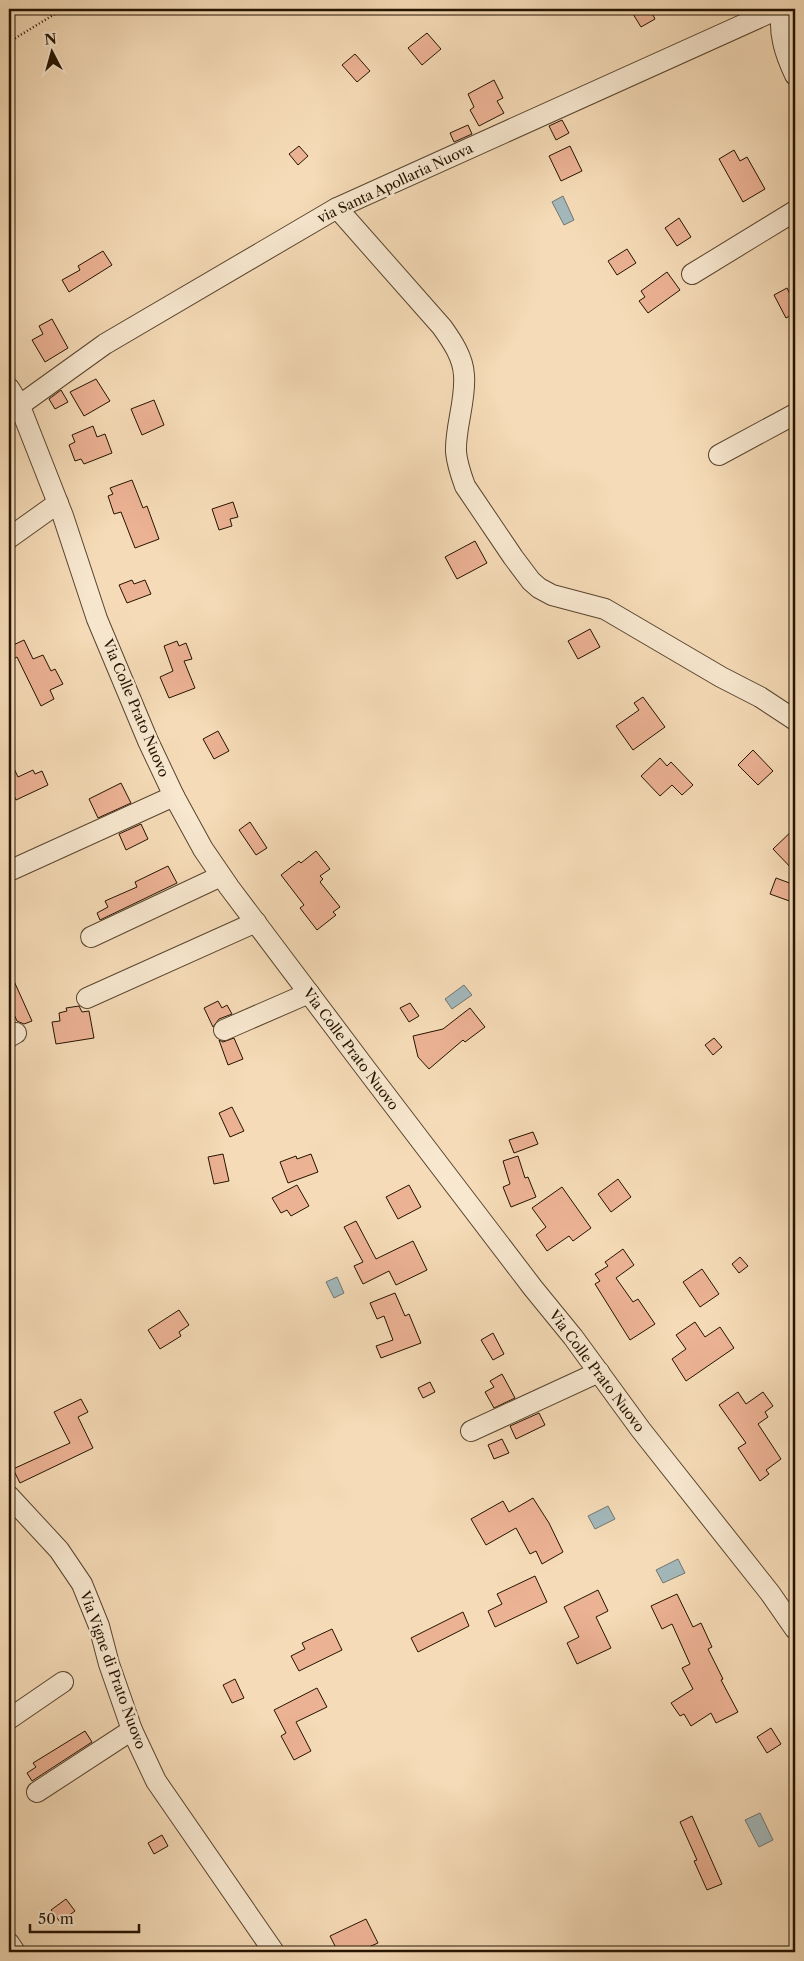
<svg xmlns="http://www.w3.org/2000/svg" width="804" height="1961" font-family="'Libre Caslon Text',serif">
<rect width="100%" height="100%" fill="#f5dbb7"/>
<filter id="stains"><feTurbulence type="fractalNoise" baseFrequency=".004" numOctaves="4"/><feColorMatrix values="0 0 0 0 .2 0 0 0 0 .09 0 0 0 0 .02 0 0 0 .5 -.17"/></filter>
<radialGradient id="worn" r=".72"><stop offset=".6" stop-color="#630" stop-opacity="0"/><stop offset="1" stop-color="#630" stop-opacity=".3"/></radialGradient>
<g fill="#a3b8bb" stroke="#717670">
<path d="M563 196 574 220 564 225 552 202Z"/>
<path d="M464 985 472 995 452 1009 445 999Z"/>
<path d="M337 1277 344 1293 334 1298 326 1282Z"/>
<path d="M608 1506 615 1519 595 1529 588 1516Z"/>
<path d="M678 1559 685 1573 663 1583 656 1570Z"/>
<path d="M760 1813 773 1840 759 1847 745 1820Z"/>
</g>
<g fill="#ecb294" stroke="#251300">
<path d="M630 9H650L655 19 641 27Z"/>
<path d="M427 33 441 49 422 65 408 48Z"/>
<path d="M355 54 370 71 357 82 342 65Z"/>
<path d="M494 80 503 98 497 101 504 113 479 126 470 110 474 107 468 94Z"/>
<path d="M562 120 569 133 556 140 549 126Z"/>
<path d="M468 125 472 134 454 142 450 133Z"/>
<path d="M299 146 308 156 298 165 289 154Z"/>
<path d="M570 146 582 171 561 181 549 156Z"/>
<path d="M734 150 740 161 747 157 765 189 743 202 719 159Z"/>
<path d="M679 218 691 237 677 246 665 228Z"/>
<path d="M627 249 636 263 617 275 608 261Z"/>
<path d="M103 251 112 265 69 292 62 280 80 270 78 266Z"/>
<path d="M667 272 680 290 648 313 639 301 645 297 641 291Z"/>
<path d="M787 288 795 304V313L786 318 774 295Z"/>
<path d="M52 319 68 348 45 362 32 340 43 334 39 326Z"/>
<path d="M96 379 110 401 84 416 70 392Z"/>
<path d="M61 390 68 402 55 409 49 399Z"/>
<path d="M154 400 164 425 142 435 131 409Z"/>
<path d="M93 426 97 437 105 434 112 453 84 464 81 459 75 461 69 445 75 442 72 435Z"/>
<path d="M132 480 143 508 147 506 159 539 135 548 121 512 114 514 108 496 113 494 110 488Z"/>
<path d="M233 502 238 517 230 519 232 526 219 530 212 509Z"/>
<path d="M475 541 487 563 457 579 445 557Z"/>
<path d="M132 580 134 584 145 580 151 594 127 603 119 585Z"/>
<path d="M590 629 600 647 578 659 568 641Z"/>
<path d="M24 640 33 659 43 655 51 671 55 669 63 684 50 690 54 699 41 706 17 657 13 659 9 651V647Z"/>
<path d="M177 641 179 646 186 643 192 659 184 661 195 688 169 698 160 677 173 671 164 646Z"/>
<path d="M643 697 665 727 633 750 616 726 639 710 634 703Z"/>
<path d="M218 731 229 751 214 759 203 739Z"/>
<path d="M753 750 773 771 758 785 738 765Z"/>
<path d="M9 758 18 777 33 770 35 774 42 771 48 785 16 800 9 785Z"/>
<path d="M660 758 667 766 671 762 693 785 682 795 672 785 660 796 641 776Z"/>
<path d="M121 783 131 803 98 818 89 799Z"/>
<path d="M250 822 267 848 256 855 239 830Z"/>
<path d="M141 824 148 839 126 850 119 834Z"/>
<path d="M795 828V872L773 849Z"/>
<path d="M316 851 330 869 320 876 323 879 320 882 340 907 333 912 336 915 317 930 300 908 304 905 281 875 299 861 301 863Z"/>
<path d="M168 866 177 883 100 920 97 913 108 907 105 901 137 887 135 882Z"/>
<path d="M776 878 795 885V903L770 894Z"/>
<path d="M9 970 32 1021 24 1024 17 1021 9 1003Z"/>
<path d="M218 1001 222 1008 227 1005 232 1014 219 1019 213 1027 204 1008Z"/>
<path d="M410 1003 419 1016 409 1022 400 1008Z"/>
<path d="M79 1006 82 1012 89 1011 94 1038 56 1044 52 1022 60 1021 59 1013 67 1011 66 1008Z"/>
<path d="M470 1008 485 1027 465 1042 463 1040 429 1069 418 1057 413 1036 443 1029Z"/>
<path d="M234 1038 243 1059 228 1065 219 1040 223 1042Z"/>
<path d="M714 1038 722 1047 713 1055 705 1045Z"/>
<path d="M232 1107 244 1131 230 1137 219 1113Z"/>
<path d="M533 1132 538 1144 514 1153 509 1140Z"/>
<path d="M223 1154 229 1181 214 1184 208 1157Z"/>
<path d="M311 1154 318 1172 288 1183 280 1162 296 1156 297 1159Z"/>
<path d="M518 1156 525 1178 528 1177 536 1197 511 1207 503 1187 510 1184 503 1161Z"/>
<path d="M618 1179 631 1197 611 1212 598 1194Z"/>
<path d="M297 1185 309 1206 291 1216 287 1210 281 1213 272 1198Z"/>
<path d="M409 1185 421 1207 398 1219 386 1197Z"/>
<path d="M562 1187 591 1228 573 1241 569 1236 547 1251 536 1235 546 1227 532 1208Z"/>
<path d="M356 1221 376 1259 413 1241 427 1270 396 1285 389 1271 363 1284 354 1266 363 1262 344 1227Z"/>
<path d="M623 1249 634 1265 616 1278 633 1302 638 1299 655 1324 630 1340 595 1284 600 1281 595 1274 608 1266 605 1262Z"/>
<path d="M740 1257 748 1266 739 1273 732 1264Z"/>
<path d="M702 1269 719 1294 700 1307 683 1282Z"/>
<path d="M395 1293 405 1316 409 1314 421 1343 381 1358 376 1346 393 1340 384 1316 377 1319 370 1303Z"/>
<path d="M179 1310 189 1325 179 1332 181 1336 160 1349 148 1330Z"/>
<path d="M695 1322 705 1337 720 1327 734 1348 686 1381 672 1359 686 1349 676 1335Z"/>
<path d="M493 1333 504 1354 493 1360 481 1340Z"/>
<path d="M502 1374 515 1398 494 1408 485 1392 494 1387 490 1381Z"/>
<path d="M430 1382 435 1392 423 1398 418 1388Z"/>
<path d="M738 1392 746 1404 763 1392 773 1406 765 1412 768 1417 758 1424 781 1459 766 1470 769 1474 760 1481 738 1448 746 1443 719 1405Z"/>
<path d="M81 1399 88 1412 78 1417 93 1448 20 1483 13 1469 70 1443 54 1412Z"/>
<path d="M539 1413 545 1425 516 1439 510 1426Z"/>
<path d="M502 1439 509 1453 494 1459 488 1445Z"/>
<path d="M533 1498 549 1523 563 1552 542 1564 536 1551 530 1554 516 1528 486 1545 471 1519 503 1501 509 1512Z"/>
<path d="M535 1576 547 1602 495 1627 488 1611 502 1604 497 1594Z"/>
<path d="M598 1590 608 1611 596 1617 611 1648 577 1664 567 1643 579 1637 564 1607Z"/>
<path d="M677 1594 693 1627 701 1623 712 1647 708 1649 723 1679 721 1680 738 1712 716 1723 711 1713 691 1726 684 1714 680 1716 671 1703 693 1689 682 1668 690 1664 672 1624 662 1629 651 1606Z"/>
<path d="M463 1612 469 1626 418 1652 411 1638Z"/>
<path d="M332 1629 342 1650 299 1671 291 1656 305 1649 302 1643Z"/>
<path d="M235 1679 244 1698 232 1703 223 1685Z"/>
<path d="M317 1688 327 1707 296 1722 311 1751 294 1760 281 1736 286 1733 274 1710Z"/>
<path d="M771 1728 781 1744 767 1753 757 1737Z"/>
<path d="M85 1731 92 1742 32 1781 27 1773 36 1767 33 1763Z"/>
<path d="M692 1816 722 1884 707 1890 694 1861 697 1860 680 1822Z"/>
<path d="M162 1835 168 1846 154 1854 148 1843Z"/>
<path d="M66 1899 75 1911 60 1922 51 1910Z"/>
<path d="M366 1919 378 1943 357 1952H338L330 1936Z"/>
</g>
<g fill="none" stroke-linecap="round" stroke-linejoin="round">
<g stroke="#59452e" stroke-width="22">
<g id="minor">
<path d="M782 9C778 33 785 54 795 75"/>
<path d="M337 208 442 327C452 341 463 357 464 375 466 401 455 427 456 452 457 464 461 475 465 486L513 557 531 581 539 588 552 595 605 609 721 677 760 697 795 720"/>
<path d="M692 274 795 211"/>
<path d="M9 388 19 404 63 516 97 619 148 741 174 796 203 849 229 887 366 1069 533 1288 573 1337 641 1430 770 1593 795 1629"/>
<path d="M9 413 105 344 337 208 778 9"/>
<path d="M719 455 795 414"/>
<path d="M9 538 58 503"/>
<path d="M9 871 174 796"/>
<path d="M91 937 221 876"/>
<path d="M87 998 256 922"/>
<path d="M224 1030 309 993"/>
<path d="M9 1037 16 1033"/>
<path d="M471 1431 599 1372"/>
<path d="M9 1496 59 1550 82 1584 99 1626 109 1664 132 1730 156 1781 274 1952"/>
<path d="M9 1719 63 1682"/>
<path d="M37 1792 132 1730"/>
<path d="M9 1943 15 1952"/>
</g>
</g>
<path stroke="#251300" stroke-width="2.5" stroke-dasharray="1 2.5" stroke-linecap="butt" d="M9 42 63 9"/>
<use href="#minor" stroke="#f8e8d0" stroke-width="20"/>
</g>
<g text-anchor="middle" stroke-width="5" stroke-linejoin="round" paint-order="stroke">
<g font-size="14" fill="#251300" stroke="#f8e8d0">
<text transform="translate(395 183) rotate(-25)" y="5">via Santa Apollaria Nuova</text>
<text transform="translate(136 708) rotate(67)" y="5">Via Colle Prato Nuovo</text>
<text transform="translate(351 1049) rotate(53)" y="5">Via Colle Prato Nuovo</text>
<text transform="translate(597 1371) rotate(53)" y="5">Via Colle Prato Nuovo</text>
<text transform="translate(113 1670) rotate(70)" y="5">Via Vigne di Prato Nuovo</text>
</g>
</g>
<rect width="804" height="1961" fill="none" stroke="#f5dbb7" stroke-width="30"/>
<rect x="10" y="10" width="784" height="1941" fill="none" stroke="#251300" stroke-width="2.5"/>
<rect x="15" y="15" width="774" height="1931" fill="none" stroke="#251300"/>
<g transform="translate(52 52) rotate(354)" stroke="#f8e8d0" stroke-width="4" paint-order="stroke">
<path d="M0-4L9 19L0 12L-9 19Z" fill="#251300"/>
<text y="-8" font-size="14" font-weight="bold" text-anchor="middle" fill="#251300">N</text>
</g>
<path d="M30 1924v8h109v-8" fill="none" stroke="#251300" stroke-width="2.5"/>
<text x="38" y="1924" font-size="15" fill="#251300" stroke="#f8e8d0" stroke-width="4" paint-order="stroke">50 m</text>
<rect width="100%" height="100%" filter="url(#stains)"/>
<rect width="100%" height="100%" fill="url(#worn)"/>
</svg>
